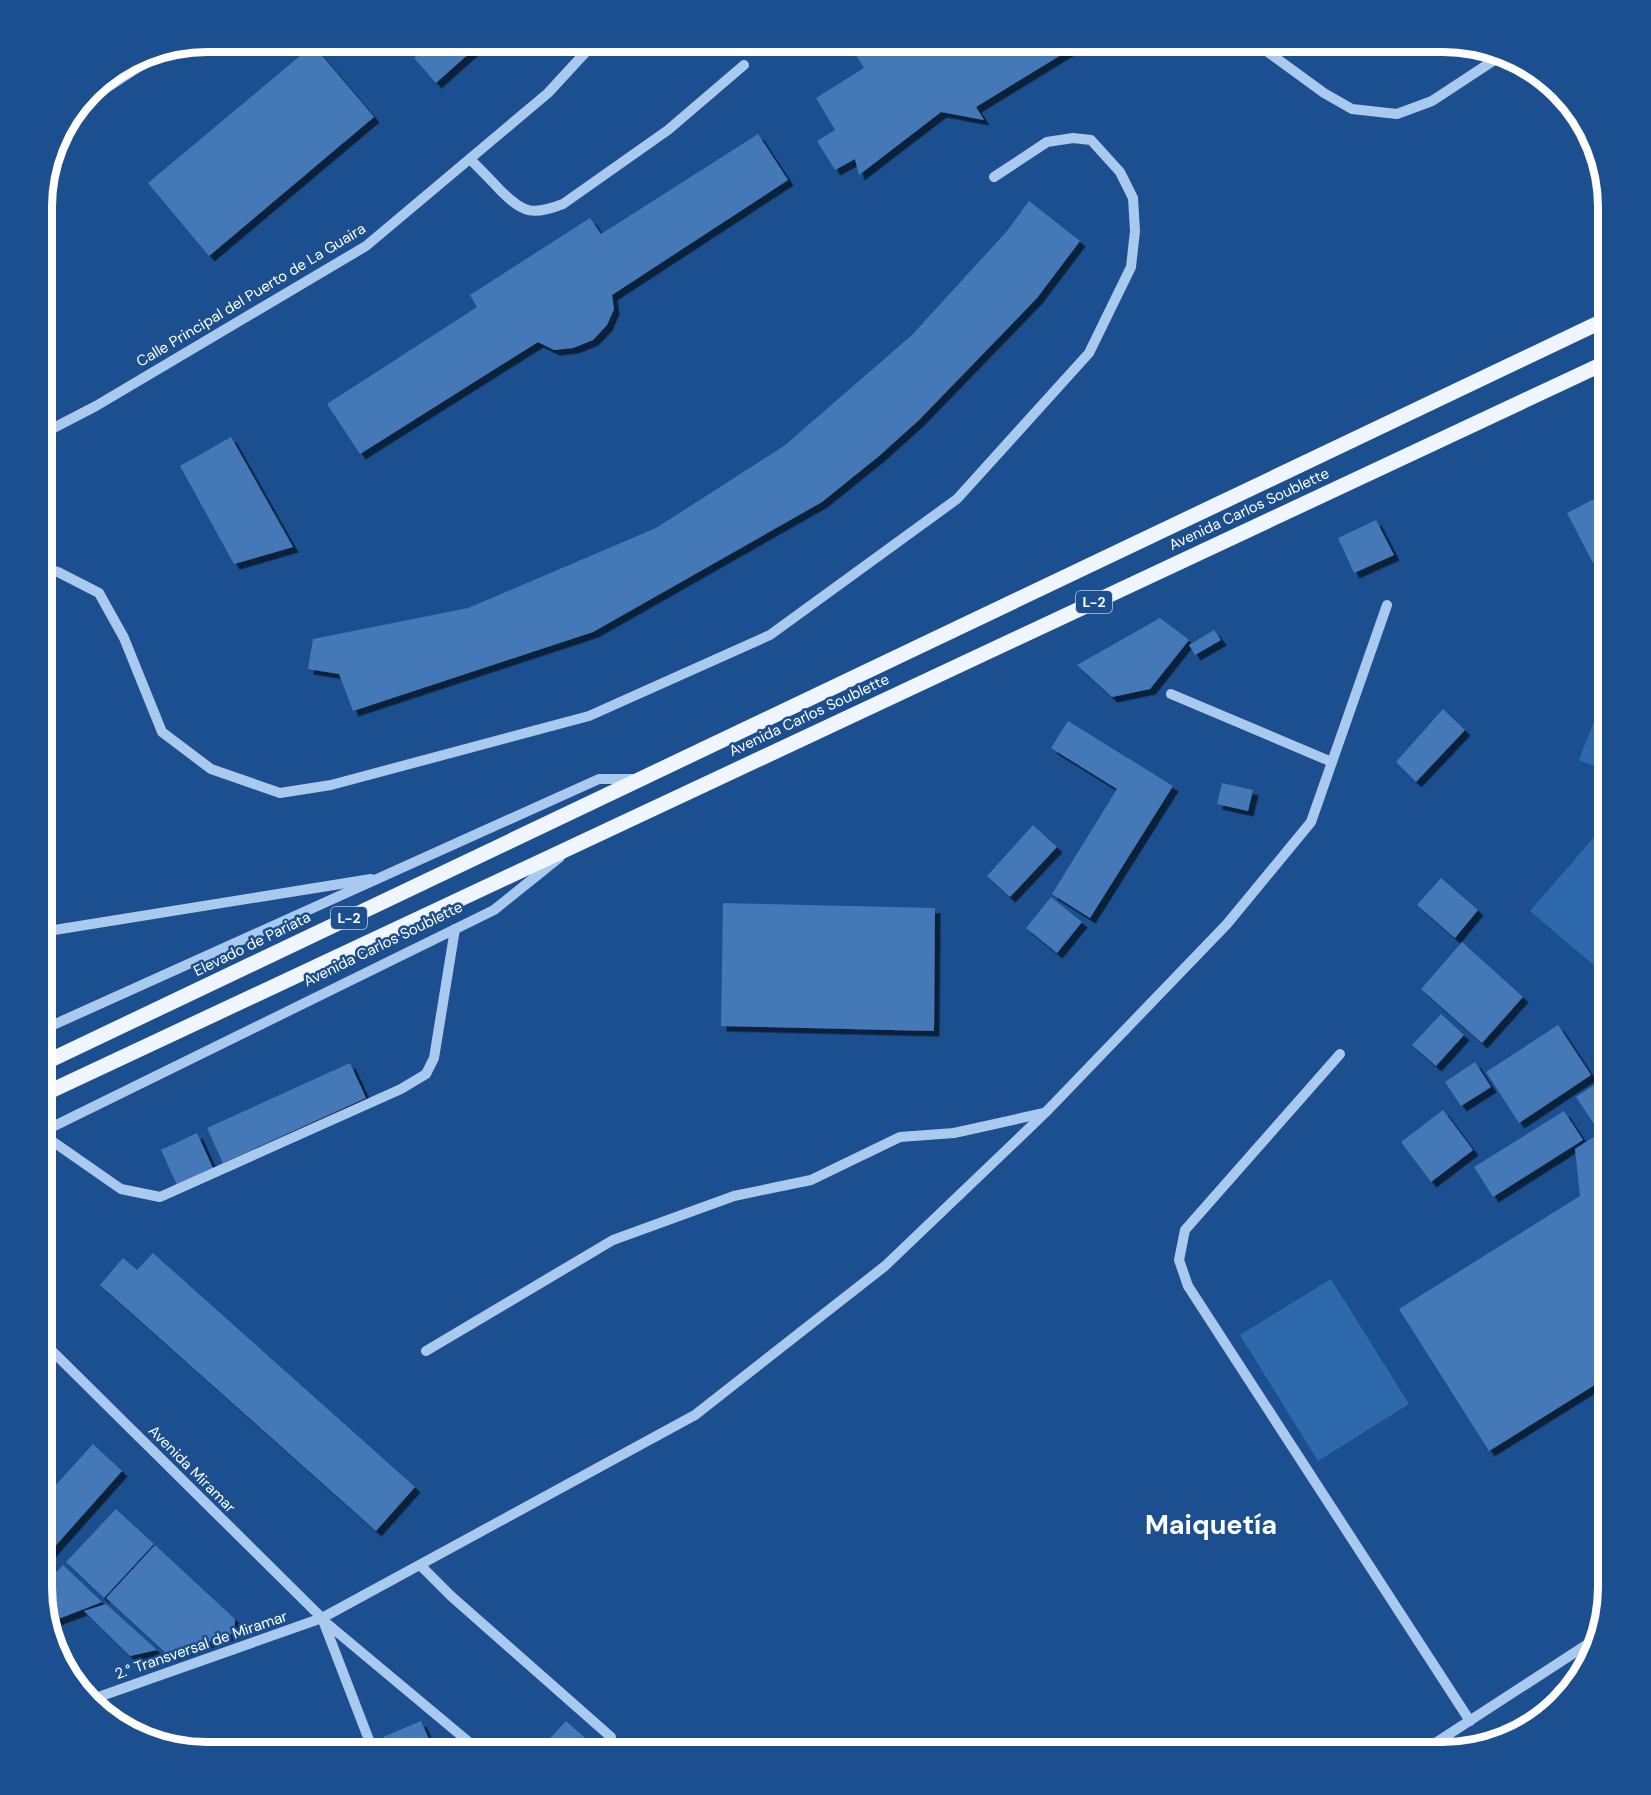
<svg xmlns="http://www.w3.org/2000/svg" width="1651" height="1795" font-family="'DM Sans',sans-serif">
<defs>
<filter id="shadow"><feDropShadow dx="5.5" dy="5.5" stdDeviation="0" flood-color="#0009"/></filter>
</defs>
<rect width="100%" height="100%" fill="#1b4f8f"/>
<g fill="#2e69ad">
<path d="M1609 682V772L1579 760Z"/>
<path d="M1609 820V978L1530 911Z"/>
<path d="M1331 1279 1409 1404 1318 1461 1240 1335Z"/>
</g>
<g fill="#4478b7" filter="url(#shadow)">
<path d="M432 42H482L436 83 414 58Z"/>
<path d="M848 42H1071L1074 47 976 107 984 120 941 112 859 175 855 159 835 170 817 141 835 130 816 98 864 68Z"/>
<path d="M313 45 374 117 209 256 148 183Z"/>
<path d="M758 134 788 180 612 295 614 309 607 325 593 340 573 348 554 350 538 342 360 454 327 404 477 307 470 295 590 218 601 234Z"/>
<path d="M1029 201 1080 241 1037 298 919 420 879 456 822 502 593 632 353 711 339 674 308 669 313 639 468 608 656 528 784 446 912 335 1007 231Z"/>
<path d="M231 437 293 547 234 564 180 466Z"/>
<path d="M1596 498 1609 524V555L1593 563 1567 513Z"/>
<path d="M1376 520 1394 555 1354 573 1338 538Z"/>
<path d="M1160 618 1189 640 1150 689 1112 697 1077 665Z"/>
<path d="M1214 630 1221 640 1195 655 1189 645Z"/>
<path d="M1443 709 1465 730 1416 782 1396 762Z"/>
<path d="M1068 721 1173 786 1090 918 1052 894 1117 789 1051 748Z"/>
<path d="M1222 783 1253 790 1248 811 1217 804Z"/>
<path d="M1033 825 1057 847 1010 897 987 876Z"/>
<path d="M1441 878 1478 910 1455 938 1417 905Z"/>
<path d="M1051 897 1082 922 1057 953 1026 928Z"/>
<path d="M723 903 935 908 934 1031 721 1026Z"/>
<path d="M1462 942 1523 997 1482 1043 1421 989Z"/>
<path d="M1441 1014 1464 1035 1436 1066 1412 1045Z"/>
<path d="M1558 1025 1591 1075 1519 1123 1486 1072Z"/>
<path d="M1475 1062 1491 1087 1461 1106 1445 1082Z"/>
<path d="M350 1063 366 1098 223 1163 207 1128Z"/>
<path d="M1609 1075V1123L1598 1130 1576 1097Z"/>
<path d="M1443 1110 1473 1150 1431 1182 1401 1142Z"/>
<path d="M1564 1111 1583 1140 1493 1197 1474 1167Z"/>
<path d="M1609 1127V1376L1489 1451 1399 1309 1580 1196 1575 1149Z"/>
<path d="M197 1133 213 1168 177 1185 161 1150Z"/>
<path d="M153 1253 415 1487 376 1531 100 1285 123 1258 137 1270Z"/>
<path d="M93 1444 122 1471 42 1561V1500Z"/>
<path d="M116 1509 154 1544 104 1598 66 1562Z"/>
<path d="M155 1545 235 1619 234 1633 169 1656 106 1598Z"/>
<path d="M63 1565 102 1602 48 1623 42 1587Z"/>
<path d="M106 1604 157 1650 130 1656 84 1611Z"/>
<path d="M421 1721 435 1753H389L383 1737Z"/>
<path d="M566 1721 602 1753H542L539 1750Z"/>
</g>
<g fill="none" stroke-linecap="round" stroke-linejoin="round">
<g stroke="#a9c9ee" stroke-width="10">
<path d="M1254 42 1324 93 1352 109 1397 114 1432 101 1502 55"/>
<path d="M86 100 91 98 163 51"/>
<path d="M470 159C480 169 490 179 500 190 523 213 532 216 563 204L668 130 744 65"/>
<path d="M42 434 96 406 366 246 548 93 595 42"/>
<path d="M42 567 58 572 99 593 124 638 162 732 211 769 280 793 331 785 589 716 770 635 957 499 1089 353 1131 267 1135 231 1133 198 1120 172 1091 140 1073 138 1047 142 994 177"/>
<path d="M1171 694 1332 762"/>
<path d="M42 932 371 879"/>
<path d="M42 1030 599 779H636"/>
<path d="M1340 1054 1185 1230 1179 1260 1188 1286 1470 1721"/>
<path d="M42 1132 494 910 560 857"/>
<path d="M42 1134 121 1189 160 1197 401 1089 426 1074 434 1058 455 929"/>
<path d="M42 1341 322 1618 374 1753"/>
<path d="M426 1351 613 1240 734 1196 811 1180 900 1137 954 1133 1044 1113"/>
<path d="M420 1565 451 1596 611 1737"/>
<path d="M324 1621 482 1753"/>
<path d="M90 1700 322 1618 695 1415 885 1266 1045 1113 1227 924 1311 822 1387 605"/>
<path d="M1420 1753 1597 1638"/>
</g>
<g stroke="#f0f6ff" stroke-width="15">
<path d="M42 1064 1609 318"/>
<path d="M42 1095 1609 361"/>
</g>
</g>
<g text-anchor="middle" stroke-width="5" stroke-linejoin="round" paint-order="stroke">
<g fill="#1b4f8f" stroke="#bbcadd" stroke-width="1.5">
<rect x="1076" y="591" width="36" height="22" rx="4.5"/>
<rect x="331" y="907" width="36" height="22" rx="4.5"/>
</g>
<g font-size="14" font-weight="bold" fill="#fff">
<text x="1094" y="607">L-2</text>
<text x="349" y="923">L-2</text>
</g>
<g font-size="15" fill="#fff" stroke="#1b4f8f">
<text transform="translate(251 295) rotate(-31)" y="5">Calle Principal del Puerto de La Guaira</text>
<text transform="translate(1249 509) rotate(-25)" y="5">Avenida Carlos Soublette</text>
<text transform="translate(809 715) rotate(-25)" y="5">Avenida Carlos Soublette</text>
<text transform="translate(252 944) rotate(-26)" y="5">Elevado de Pariata</text>
<text transform="translate(383 944) rotate(-26)" y="5">Avenida Carlos Soublette</text>
<text transform="translate(192 1469) rotate(45)" y="5">Avenida Miramar</text>
<text transform="translate(201 1645) rotate(-19)" y="5">2.° Transversal de Miramar</text>
</g>
<g font-size="27" font-weight="bold" fill="#fff" stroke="#1b4f8f">
<text x="1211" y="1534">Maiquetía</text>
</g>
</g>
<path d="M0 0H1651V1795H0ZM207 52H1443A155 155 0 0 1 1598 207V1587A155 155 0 0 1 1443 1742H207A155 155 0 0 1 52 1587V207A155 155 0 0 1 207 52Z" fill="#1b4f8f" fill-rule="evenodd"/>
<path fill="none" stroke="#fff" stroke-width="8" d="M207 52H1443A155 155 0 0 1 1598 207V1587A155 155 0 0 1 1443 1742H207A155 155 0 0 1 52 1587V207A155 155 0 0 1 207 52Z"/>
</svg>
